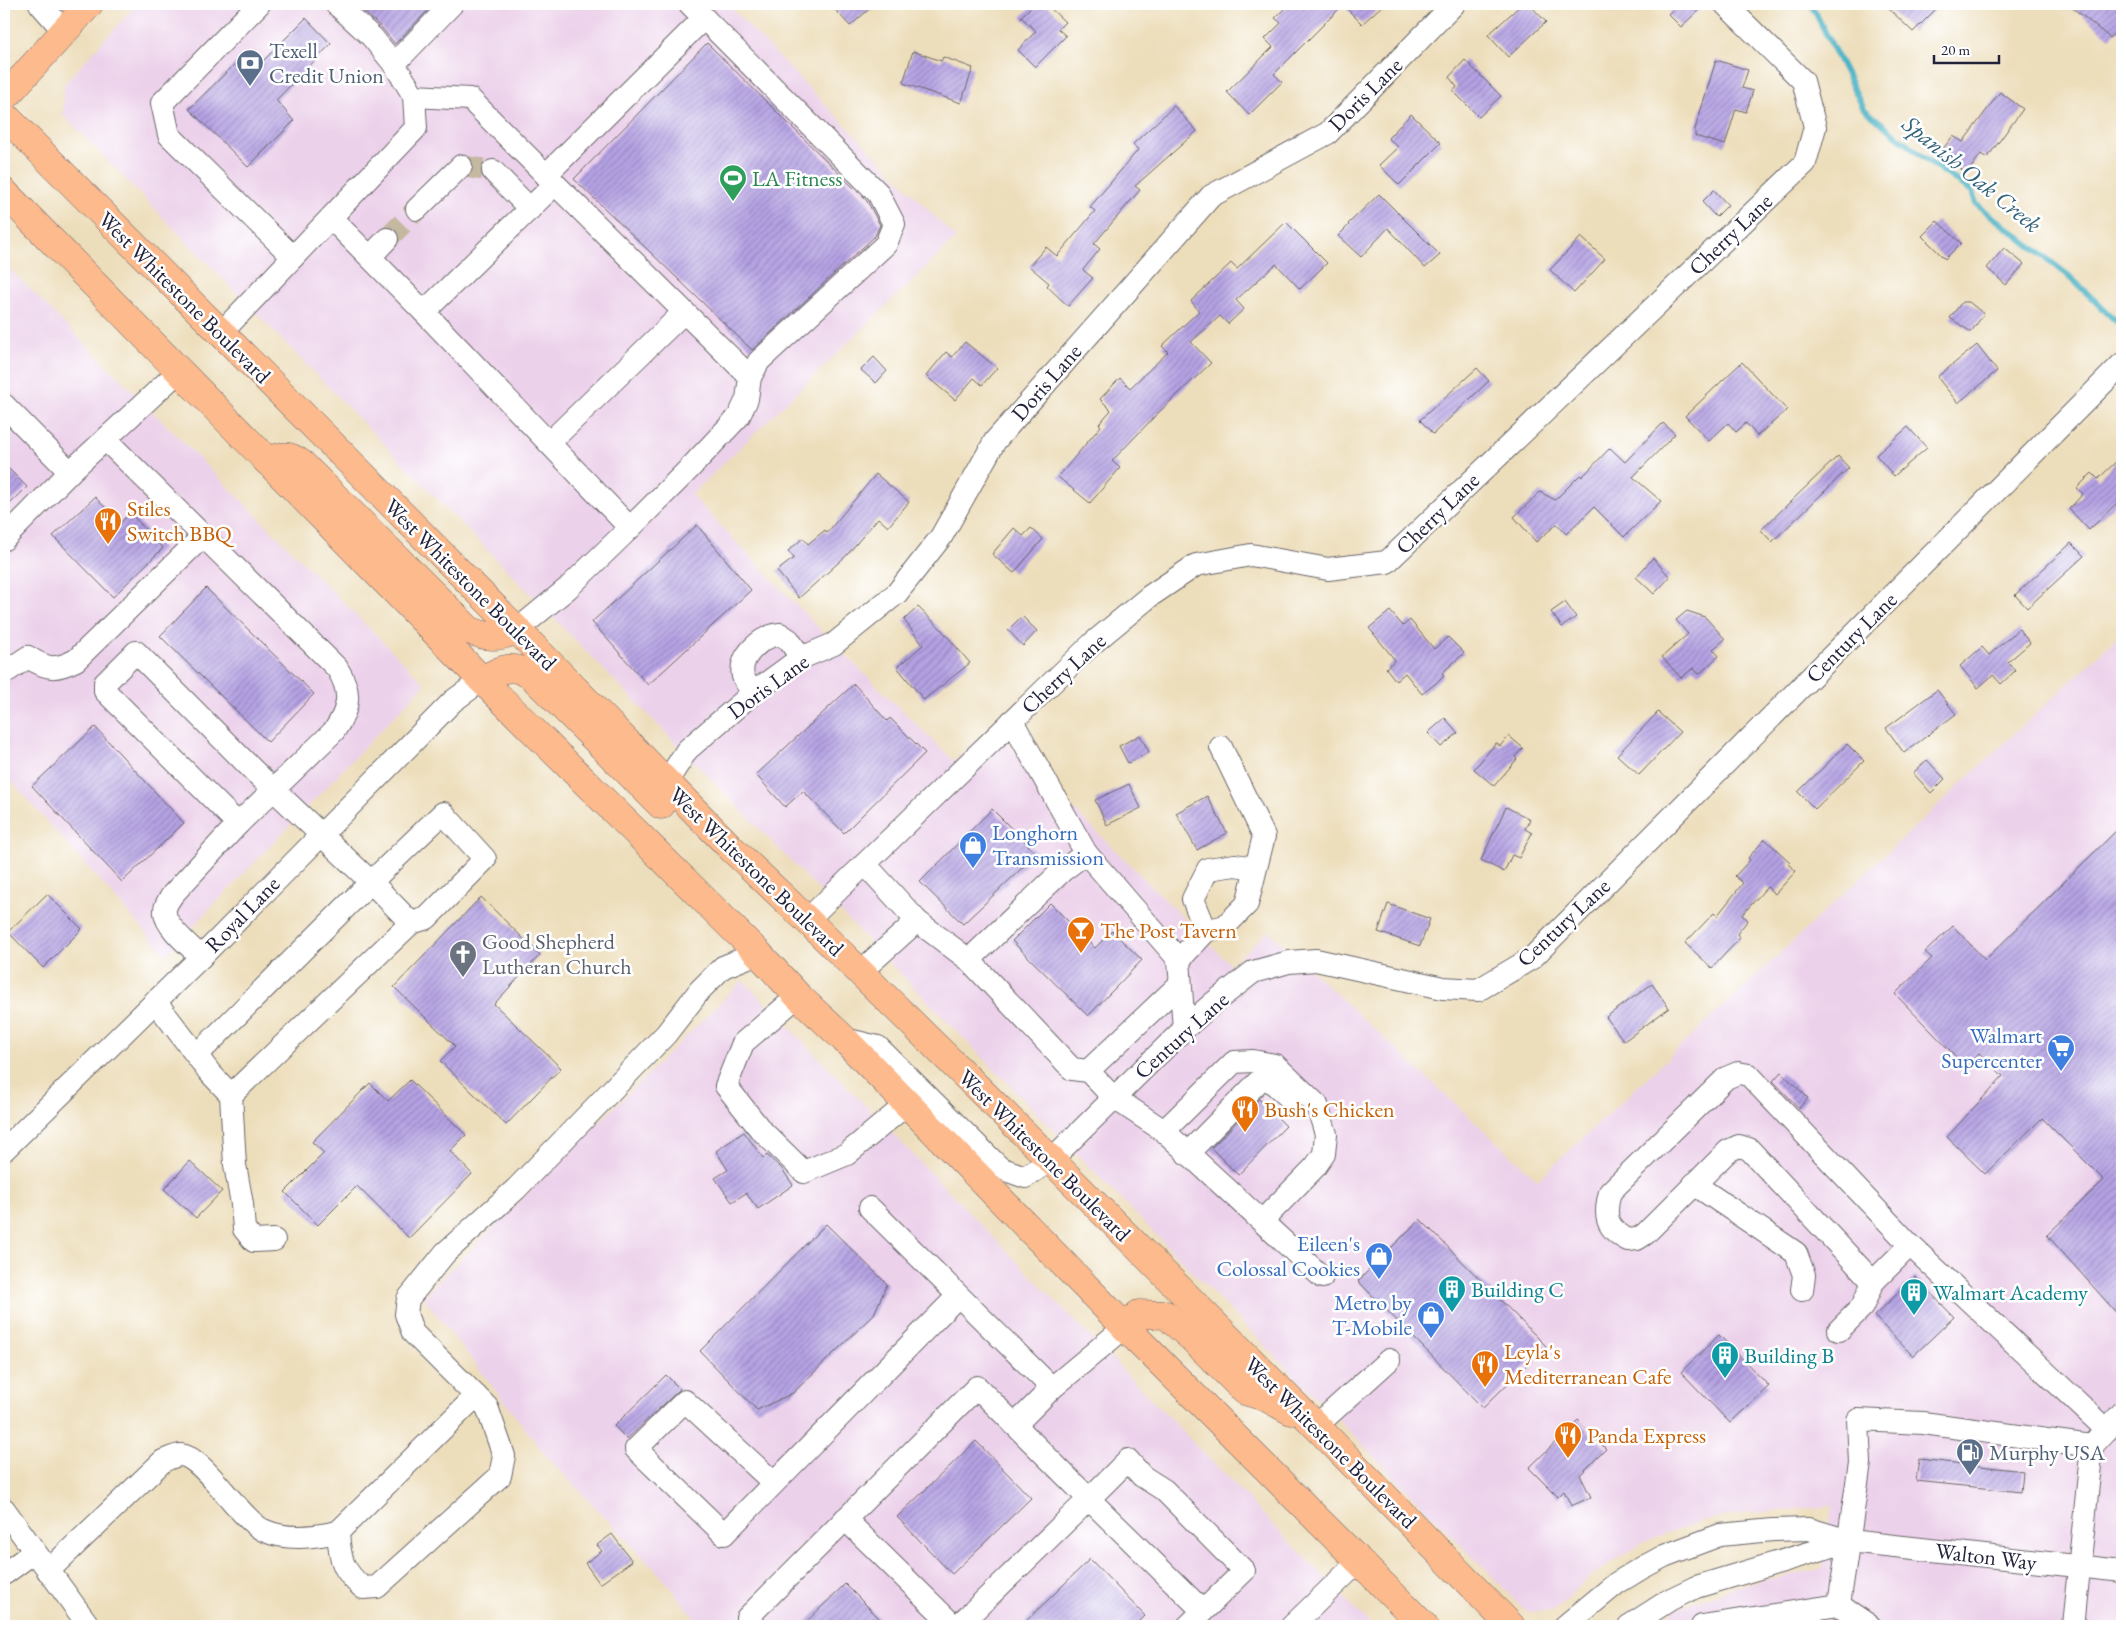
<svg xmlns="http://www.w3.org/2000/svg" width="2126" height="1630" font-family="'EB Garamond',serif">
<defs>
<pattern id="building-hatch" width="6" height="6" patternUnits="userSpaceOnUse" patternTransform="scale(1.25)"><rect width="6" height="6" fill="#b5a2e4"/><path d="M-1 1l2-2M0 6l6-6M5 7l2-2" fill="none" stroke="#9384ba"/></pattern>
</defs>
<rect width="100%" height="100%" fill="#fff"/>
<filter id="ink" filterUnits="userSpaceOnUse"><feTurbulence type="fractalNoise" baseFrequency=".02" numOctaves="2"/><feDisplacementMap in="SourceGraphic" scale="10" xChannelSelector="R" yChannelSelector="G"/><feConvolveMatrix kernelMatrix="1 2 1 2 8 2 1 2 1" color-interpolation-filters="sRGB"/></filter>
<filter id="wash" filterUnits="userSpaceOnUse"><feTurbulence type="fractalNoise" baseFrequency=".0096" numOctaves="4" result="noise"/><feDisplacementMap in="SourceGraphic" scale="20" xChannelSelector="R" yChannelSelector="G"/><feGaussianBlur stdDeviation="1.12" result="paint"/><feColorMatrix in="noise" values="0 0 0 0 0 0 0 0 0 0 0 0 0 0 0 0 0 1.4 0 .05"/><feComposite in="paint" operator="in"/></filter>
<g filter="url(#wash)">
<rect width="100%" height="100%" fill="#eddebb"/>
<g fill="#ecd1ea">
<path d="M137 4H727L956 238 691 495 834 644 954 761 991 727 1231 965 1268 931 1538 1180 2122 633V1626H1651L1675 1610 1740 1585 1822 1569 1832 1506 1749 1513 1704 1520 1640 1544 1587 1579 1553 1611 1527 1612 1057 1134 63 115 64 84Z"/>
<path d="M4 263 425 684 166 955 4 773Z"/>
<path d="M743 980 1372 1626H700L666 1581 548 1458 423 1297Z"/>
</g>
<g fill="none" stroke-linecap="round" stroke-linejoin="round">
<path stroke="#45b0c3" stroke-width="6" d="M1811 4 1864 109 1932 164 1972 191 1976 204 2068 275 2122 327"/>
</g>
<g id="blocks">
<g fill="url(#building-hatch)">
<path d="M355 4H434L395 44 381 27Z"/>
<path d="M830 4H875L850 26Z"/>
<path d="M1034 4H1046L1065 22 1058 29 1066 36 1035 67 1018 50 1036 31 1021 17Z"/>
<path d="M1289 4H1384L1362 24 1343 5 1274 74 1282 82 1249 115 1227 92 1273 47 1265 39 1281 23 1275 18Z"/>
<path d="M1522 4H1529L1546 22 1508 57 1488 35Z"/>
<path d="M1679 4H1705L1681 27 1668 14Z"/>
<path d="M1884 4H1941L1913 32Z"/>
<path d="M2068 4H2122V27L2110 38Z"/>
<path d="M306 18 331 44 276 100 294 121 248 167 189 109 238 61 250 74Z"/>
<path d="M707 43 867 201 880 225 875 236 752 350 574 179Z"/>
<path d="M913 51 941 61 943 57 973 68 961 103 903 83Z"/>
<path d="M1465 60 1501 96 1479 117 1453 91 1457 87 1449 77Z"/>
<path d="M1716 60 1748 70 1742 88 1753 91 1746 112 1736 109 1725 145 1695 136V129Z"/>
<path d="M2000 92 2023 109 1987 158 1981 154 1967 173 1938 155 1953 136 1963 142Z"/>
<path d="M1174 106 1197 131 1135 186 1140 190 1094 244 1100 249 1083 270 1093 278 1068 306 1047 286 1049 283 1029 266 1046 247 1057 256 1095 211 1090 207 1138 150 1133 144Z"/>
<path d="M1411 114 1441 143 1399 185 1379 165 1398 147 1388 138Z"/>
<path d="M1714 190 1728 205 1716 217 1702 202Z"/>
<path d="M1379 194 1440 255 1425 268 1388 228 1361 257 1338 236 1349 225 1348 224Z"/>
<path d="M1937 221 1961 243 1945 259 1922 236Z"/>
<path d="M1286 222 1327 263 1300 289 1276 264 1236 300 1244 309 1228 324 1220 316 1191 342 1211 363 1157 414 1112 461 1120 468 1090 503 1058 477 1101 426 1099 424 1111 410 1100 399 1120 378 1130 388 1168 352 1162 346 1199 311 1191 301 1231 263 1237 269Z"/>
<path d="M1581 237 1605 259 1574 293 1550 270Z"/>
<path d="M2004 248 2024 264 2006 285 1987 268Z"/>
<path d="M1962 302H1969L1984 314 1971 332 1950 318Z"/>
<path d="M965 342 997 368 982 385 974 378 955 400 926 376 946 352 952 357Z"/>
<path d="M1977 345 1997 371 1958 403 1937 377Z"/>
<path d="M874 357 887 371 876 383 861 370Z"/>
<path d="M1742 362 1787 410 1757 436 1746 423 1736 432 1728 423 1709 441 1685 416Z"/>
<path d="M1477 368 1489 381 1433 434 1420 420Z"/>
<path d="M1663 423 1675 434 1633 477 1661 501 1624 537 1594 507 1566 534 1557 524 1536 542 1514 517 1540 492 1555 500 1580 475 1582 477 1610 448 1625 462Z"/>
<path d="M1908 427 1927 448 1894 476 1876 455Z"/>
<path d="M1838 456 1849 468 1772 542 1761 530Z"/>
<path d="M2122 456V498L2089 530 2069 509 2083 494 2077 488 2092 473 2098 479Z"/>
<path d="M4 464 27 487 4 510Z"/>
<path d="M876 474 909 502 888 527 878 518 847 555 799 598 777 571 794 558 788 551 803 538 808 544 825 530 827 533Z"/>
<path d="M95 497 120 523 130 513 163 548 113 597 53 536Z"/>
<path d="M697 525 751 590 648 685 592 622Z"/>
<path d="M1014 528 1023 536 1031 528 1043 539 1014 573 992 554Z"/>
<path d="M2071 543 2084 556 2027 608 2015 595Z"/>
<path d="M1653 558 1670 577 1654 594 1636 577Z"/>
<path d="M206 588 314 694 268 742 160 636Z"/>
<path d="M1565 602 1576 617 1562 627 1551 612Z"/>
<path d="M918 607 941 629 970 663 924 700 897 667 923 645 904 620Z"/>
<path d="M1390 611 1403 626 1410 620 1434 649 1448 637 1464 653 1442 673 1444 675 1436 683 1422 694 1405 673 1396 681 1386 668 1395 660 1369 628Z"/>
<path d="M1687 611 1705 617 1725 639 1713 649 1719 656 1699 674 1693 668 1681 678 1662 657 1688 634 1676 620Z"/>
<path d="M1022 616 1037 631 1023 646 1008 630Z"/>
<path d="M2019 629 2030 643 2008 662 2015 671 2001 684 1993 675 1978 688 1960 666 1982 647 1989 655Z"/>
<path d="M854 684 887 721 890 718 925 753 844 833 803 791 785 807 756 775Z"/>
<path d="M1937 690 1956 714 1904 753 1886 728Z"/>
<path d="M1658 712 1680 732 1639 775 1617 755Z"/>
<path d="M1445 718 1458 733 1441 747 1428 733Z"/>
<path d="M95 727 184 823 122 882 32 786Z"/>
<path d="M1140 735 1149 752 1128 763 1119 746Z"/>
<path d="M1509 736 1523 748 1515 757 1517 759 1494 786 1474 769 1496 743 1500 746Z"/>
<path d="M1847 744 1864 761 1815 809 1798 792Z"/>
<path d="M1927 760 1945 779 1931 793 1913 773Z"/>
<path d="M1129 784 1141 808 1107 825 1095 800Z"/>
<path d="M1207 796 1227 833 1197 850 1176 813Z"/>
<path d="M1506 807 1530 819 1525 829 1532 833 1519 858 1512 855 1504 872 1481 860Z"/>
<path d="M992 809 1037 854 963 924 920 882Z"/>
<path d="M2122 825V1319L2047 1235 2104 1180 2042 1118 1985 1174 1947 1137 2003 1076 1979 1053 1966 1067 1895 994 1932 958 1925 952 1953 926 1985 960Z"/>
<path d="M1765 839 1790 862 1788 864 1796 871 1775 894 1767 887 1742 915 1748 920 1737 934 1740 938 1712 968 1685 943 1714 913 1717 916 1743 883 1735 876 1750 860 1748 858Z"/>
<path d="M47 894 82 929 43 968 8 932Z"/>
<path d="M481 897 540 955 494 1004 561 1068 506 1125 440 1061 455 1046 394 987Z"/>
<path d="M1050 903 1095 948 1112 931 1142 960 1088 1016 1012 941Z"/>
<path d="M1388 904 1430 919 1420 946 1378 932Z"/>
<path d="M1652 984 1669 1008 1624 1041 1606 1017Z"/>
<path d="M1781 1072 1808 1098 1799 1108 1773 1081Z"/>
<path d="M410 1080 466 1135 450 1151 472 1174 409 1238 357 1186 318 1225 285 1192 324 1153 312 1142 370 1083 388 1101Z"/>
<path d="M1259 1099 1286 1126 1238 1175 1211 1148Z"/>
<path d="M744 1132 763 1158 767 1155 782 1169 793 1185 758 1209 746 1193 732 1202 715 1178 728 1170 716 1151Z"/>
<path d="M190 1161 222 1191 196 1218 164 1189Z"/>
<path d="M1420 1219 1546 1346 1483 1408 1358 1281Z"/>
<path d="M826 1224 887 1284 874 1314 793 1393 757 1410 700 1351Z"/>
<path d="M1915 1277 1954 1317 1913 1356 1874 1316Z"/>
<path d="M1719 1335 1769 1386 1730 1423 1681 1372Z"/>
<path d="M666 1375 680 1389 627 1439 614 1426Z"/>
<path d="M1578 1420 1606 1449 1580 1475 1591 1497 1571 1506 1564 1491 1558 1497 1529 1468Z"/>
<path d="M976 1441 1031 1498 952 1574 897 1517Z"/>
<path d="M1919 1459 2023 1471 2021 1492 1916 1481Z"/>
<path d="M612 1534 632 1561 600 1584 585 1563 602 1551 597 1545Z"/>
<path d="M1090 1559 1145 1616 1135 1626H1021Z"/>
<path d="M845 1584 887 1626H802Z"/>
</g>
</g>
</g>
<g filter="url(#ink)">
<use href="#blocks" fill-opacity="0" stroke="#696468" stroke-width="1"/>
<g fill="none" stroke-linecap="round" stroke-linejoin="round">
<g stroke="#c4b8a1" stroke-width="22" stroke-dasharray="22 11" stroke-linecap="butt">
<path d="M461 166 493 171"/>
<path d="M387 239 417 209"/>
</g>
<g stroke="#696468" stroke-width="24">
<g id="minor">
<path d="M40 4 64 31"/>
<path d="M259 4 162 103 169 135 293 257"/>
<path d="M704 18 546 175 750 377"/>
<path d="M394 64 452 4"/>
<path d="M414 96 470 99 546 175"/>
<path d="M493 171 530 209"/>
<path d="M555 184 424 312 630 528"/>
<path d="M417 209 461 166"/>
<path d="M331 218 424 312"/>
<path d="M370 257 387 239"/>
<path d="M221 333 416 128 414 96 394 64 372 37 336 4"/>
<path d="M4 405 70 472"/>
<path d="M106 440 337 668C352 692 350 708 334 731L238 824 173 894C169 900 164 906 165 913 166 927 191 947 201 957"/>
<path d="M549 443 684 312"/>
<path d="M4 539 70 472 179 371"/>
<path d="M517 630 568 588 630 528 689 469 739 416 747 399 750 377 759 361 886 244 894 224 878 193 690 4"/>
<path d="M4 673 28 657C48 670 56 670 76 660L204 535"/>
<path d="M753 693C750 688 745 682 743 676 738 656 762 636 780 634L789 640 801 658"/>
<path d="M1012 721 1086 853"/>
<path d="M666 783 687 750 753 693 801 658 834 644 897 593 941 537 995 441 1211 196 1328 133 1454 4"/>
<path d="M238 824 105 691V683L136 652 254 771 371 882 411 923"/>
<path d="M865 864 917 921 969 960 1072 1069 1088 1071 1113 1097 1164 1131 1322 1277"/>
<path d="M807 920 1093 643 1150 596 1196 565 1251 555 1328 569 1387 562 1805 163 1815 127 1803 81 1726 5"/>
<path d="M1206 931 1193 899 1208 869 1235 865 1255 868"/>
<path d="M969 960 1062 871 1086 853 1179 960 1184 1029"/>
<path d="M1179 960 1206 931 1225 926 1247 904 1264 836 1221 747"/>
<path d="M860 972 917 921"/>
<path d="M798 996 743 1043 726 1086 760 1129 804 1172 847 1154 907 1104"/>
<path d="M155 1001 210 1073 231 1095 235 1165 242 1204 244 1229 254 1241 274 1240"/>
<path d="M844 1039 878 1047 1000 1168 1025 1177 1051 1160 1184 1029 1212 1004 1253 972 1289 962 1316 960 1443 988 1478 990 1532 958 2122 364"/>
<path d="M197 1055 371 882 443 813 485 859 427 918 411 923 231 1095"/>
<path d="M1088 1071 1179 985"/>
<path d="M1164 1131 1234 1062 1253 1061 1275 1065 1317 1105 1326 1134 1324 1154 1315 1167 1262 1221"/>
<path d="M4 1150 201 957 453 701 482 680"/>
<path d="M1187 1154 1261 1079 1270 1080 1291 1099"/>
<path d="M1694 1184 1796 1253 1804 1275 1802 1290"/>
<path d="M870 1208 1052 1388 1125 1327"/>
<path d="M1873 1282 1749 1149 1739 1146 1728 1151 1645 1234 1637 1239 1628 1240C1605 1228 1604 1215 1610 1192L1726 1078 1738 1073 1749 1075 1910 1245 2107 1430"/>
<path d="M1839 1330 1862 1307 1873 1282 1910 1245"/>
<path d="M1316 1426 1389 1360"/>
<path d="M774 1483 685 1401 636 1449 724 1534 958 1296"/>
<path d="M4 1509 89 1626"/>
<path d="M845 1519 954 1626"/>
<path d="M338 1532 476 1396"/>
<path d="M48 1571 163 1461C168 1459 176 1455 181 1455 204 1457 239 1518 263 1530 287 1541 313 1537 338 1532 340 1560 342 1570 363 1588L377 1587 500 1476 504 1456 487 1407 413 1333 406 1314 408 1299 445 1253 516 1189 666 1034 700 990 723 967 758 953"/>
<path d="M4 1574 34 1552"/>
<path d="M1839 1605 1870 1626"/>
<path d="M755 1626 747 1618 977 1387 1015 1425 1052 1388"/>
<path d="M958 1626 1089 1499 1015 1425"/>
<path d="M1188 1626 1244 1571 1164 1490 1142 1476 1128 1460 1089 1499 1203 1611"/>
<path d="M1292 1626 1359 1561"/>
<path d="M1565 1626 1617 1583 1640 1569 1664 1556 1720 1535 1773 1530 1809 1529 1849 1541 2122 1571"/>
<path d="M1629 1626 1671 1599 1696 1587 1849 1541"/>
<path d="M1702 1626 1839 1605 1860 1463 1858 1420 1923 1423 2092 1446"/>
<path d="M2073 1626 2092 1446 2122 1413"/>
</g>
</g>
<g stroke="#696468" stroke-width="29">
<g id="major">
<path d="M4 98 89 4"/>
<path d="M4 115 517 630 731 848 807 920 1051 1160 1316 1426 1511 1626"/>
<path d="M4 192 482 680 758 953 798 996 844 1039 1125 1327 1424 1626"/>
<path d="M267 461C282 455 289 454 302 464L469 630C487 638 499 638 517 630"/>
<path d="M482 680C502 669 512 662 533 677L661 805"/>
<path d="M1125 1327 1139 1314 1166 1315 1193 1339 1245 1391 1265 1397 1291 1411"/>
</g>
</g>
<use href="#minor" stroke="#fff" stroke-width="22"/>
<use href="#major" stroke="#fcba8d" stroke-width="28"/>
</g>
</g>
<defs>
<g id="bank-pin" transform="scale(1.4375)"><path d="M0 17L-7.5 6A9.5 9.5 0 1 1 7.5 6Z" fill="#5c6f8a" stroke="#fff"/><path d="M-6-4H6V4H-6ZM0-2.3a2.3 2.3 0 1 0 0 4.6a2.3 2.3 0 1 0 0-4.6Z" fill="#fff"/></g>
<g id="stadium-pin" transform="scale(1.4375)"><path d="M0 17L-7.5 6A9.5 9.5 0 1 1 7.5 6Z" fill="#2e9e5b" stroke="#fff"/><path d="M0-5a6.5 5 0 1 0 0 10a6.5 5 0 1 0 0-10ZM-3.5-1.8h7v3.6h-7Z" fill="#fff"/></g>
<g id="restaurant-pin" transform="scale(1.4375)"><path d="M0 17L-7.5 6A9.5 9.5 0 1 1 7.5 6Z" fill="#e8710a" stroke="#fff"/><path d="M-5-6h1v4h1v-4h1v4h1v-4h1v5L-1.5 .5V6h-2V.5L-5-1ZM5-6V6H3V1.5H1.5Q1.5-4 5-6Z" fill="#fff"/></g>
<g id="shop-pin" transform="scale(1.4375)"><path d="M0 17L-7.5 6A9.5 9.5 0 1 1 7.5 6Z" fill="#3f7fe0" stroke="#fff"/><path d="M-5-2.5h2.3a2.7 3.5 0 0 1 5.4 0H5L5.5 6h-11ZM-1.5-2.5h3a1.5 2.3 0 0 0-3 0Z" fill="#fff"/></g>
<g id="bar-pin" transform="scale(1.4375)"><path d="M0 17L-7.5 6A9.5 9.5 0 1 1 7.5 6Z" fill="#e8710a" stroke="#fff"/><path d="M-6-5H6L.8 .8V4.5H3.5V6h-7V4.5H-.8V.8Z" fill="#fff"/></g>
<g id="church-pin" transform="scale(1.4375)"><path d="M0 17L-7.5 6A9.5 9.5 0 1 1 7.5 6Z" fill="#6b7280" stroke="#fff"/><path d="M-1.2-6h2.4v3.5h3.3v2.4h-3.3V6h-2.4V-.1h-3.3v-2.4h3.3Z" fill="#fff"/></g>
<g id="supermarket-pin" transform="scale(1.4375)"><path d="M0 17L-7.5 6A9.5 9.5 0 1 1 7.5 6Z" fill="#3f7fe0" stroke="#fff"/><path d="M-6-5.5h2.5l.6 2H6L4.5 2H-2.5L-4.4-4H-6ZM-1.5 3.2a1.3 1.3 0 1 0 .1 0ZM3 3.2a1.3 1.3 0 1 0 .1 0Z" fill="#fff"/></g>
<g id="building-pin" transform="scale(1.4375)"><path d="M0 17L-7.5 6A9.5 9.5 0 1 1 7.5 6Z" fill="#0f9aa8" stroke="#fff"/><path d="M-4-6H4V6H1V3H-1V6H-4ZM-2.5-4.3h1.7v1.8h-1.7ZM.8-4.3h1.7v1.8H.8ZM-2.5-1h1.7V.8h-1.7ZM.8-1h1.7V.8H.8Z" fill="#fff"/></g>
<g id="fuel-pin" transform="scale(1.4375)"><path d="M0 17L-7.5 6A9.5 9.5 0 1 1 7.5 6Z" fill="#5c6f8a" stroke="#fff"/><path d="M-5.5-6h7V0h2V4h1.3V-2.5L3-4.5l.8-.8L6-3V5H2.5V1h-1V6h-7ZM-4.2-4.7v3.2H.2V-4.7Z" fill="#fff"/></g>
</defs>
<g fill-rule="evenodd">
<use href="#bank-pin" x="250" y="63"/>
<use href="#stadium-pin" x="733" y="178"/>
<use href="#restaurant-pin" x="108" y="521"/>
<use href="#shop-pin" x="973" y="845"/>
<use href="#bar-pin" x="1081" y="930"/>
<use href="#church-pin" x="463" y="954"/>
<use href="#supermarket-pin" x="2061" y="1048"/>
<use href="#restaurant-pin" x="1245" y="1109"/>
<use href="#shop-pin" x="1379" y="1256"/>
<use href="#building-pin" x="1452" y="1289"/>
<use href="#building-pin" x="1914" y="1292"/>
<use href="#shop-pin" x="1431" y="1315"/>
<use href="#building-pin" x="1725" y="1355"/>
<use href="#restaurant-pin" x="1485" y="1364"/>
<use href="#restaurant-pin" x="1568" y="1435"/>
<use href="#fuel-pin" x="1970" y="1452"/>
</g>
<g text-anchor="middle" stroke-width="5" stroke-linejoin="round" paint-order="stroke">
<g font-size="22" fill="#4e5e75" stroke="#fff" text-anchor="start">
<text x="269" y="58">Texell<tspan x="269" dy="25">Credit Union</tspan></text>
<text x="1989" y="1460">Murphy USA</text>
</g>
<g font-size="22" fill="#22223b" stroke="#fff">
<text transform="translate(1365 94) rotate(-45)" y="8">Doris Lane</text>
<text transform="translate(1730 234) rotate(-44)" y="8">Cherry Lane</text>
<text transform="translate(185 297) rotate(45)" y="8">West Whitestone Boulevard</text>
<text transform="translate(1046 382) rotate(-49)" y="8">Doris Lane</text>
<text transform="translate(1437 513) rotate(-44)" y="8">Cherry Lane</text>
<text transform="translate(471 584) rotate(45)" y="8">West Whitestone Boulevard</text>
<text transform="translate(1851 637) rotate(-45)" y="8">Century Lane</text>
<text transform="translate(1063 673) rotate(-43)" y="8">Cherry Lane</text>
<text transform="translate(768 686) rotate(-36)" y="8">Doris Lane</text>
<text transform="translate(757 871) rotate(44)" y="8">West Whitestone Boulevard</text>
<text transform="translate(242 914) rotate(-46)" y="8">Royal Lane</text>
<text transform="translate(1563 922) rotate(-43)" y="8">Century Lane</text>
<text transform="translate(1181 1035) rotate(-42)" y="8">Century Lane</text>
<text transform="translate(1045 1155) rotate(45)" y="8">West Whitestone Boulevard</text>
<text transform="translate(1331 1442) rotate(45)" y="8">West Whitestone Boulevard</text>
<text transform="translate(1986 1556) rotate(7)" y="8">Walton Way</text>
</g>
<g font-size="22" fill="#27864d" stroke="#fff" text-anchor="start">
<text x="752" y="186">LA Fitness</text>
</g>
<g font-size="22" fill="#c56008" stroke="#fff" text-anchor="start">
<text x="127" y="516">Stiles<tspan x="127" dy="25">Switch BBQ</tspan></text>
<text x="1100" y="938">The Post Tavern</text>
<text x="1264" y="1117">Bush's Chicken</text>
<text x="1504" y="1359">Leyla's<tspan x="1504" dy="25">Mediterranean Cafe</tspan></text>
<text x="1587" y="1443">Panda Express</text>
</g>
<g font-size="22" fill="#366cbe" stroke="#fff" text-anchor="end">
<text x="992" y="840" text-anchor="start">Longhorn<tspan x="992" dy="25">Transmission</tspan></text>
<text x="2042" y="1043">Walmart<tspan x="2042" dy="25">Supercenter</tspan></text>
<text x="1360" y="1251">Eileen's<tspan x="1360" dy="25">Colossal Cookies</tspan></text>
<text x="1412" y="1310">Metro by<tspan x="1412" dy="25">T-Mobile</tspan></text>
</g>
<g font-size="22" fill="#5b616d" stroke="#fff" text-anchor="start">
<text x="482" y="949">Good Shepherd<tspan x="482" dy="25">Lutheran Church</tspan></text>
</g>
<g font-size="22" fill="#0d838f" stroke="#fff" text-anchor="start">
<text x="1471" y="1297">Building C</text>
<text x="1933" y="1300">Walmart Academy</text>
<text x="1744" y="1363">Building B</text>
</g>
<g font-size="24" font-style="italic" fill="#326278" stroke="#fff">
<text transform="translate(1972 174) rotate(39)" y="8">Spanish Oak Creek</text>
</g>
</g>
<rect width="2126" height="1630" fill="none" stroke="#fff" stroke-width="20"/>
<path d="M1934 55v8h65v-8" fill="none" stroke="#22223b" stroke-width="2.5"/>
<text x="1941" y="55" font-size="15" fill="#22223b" stroke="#ffffff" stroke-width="4" paint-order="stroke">20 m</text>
</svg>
